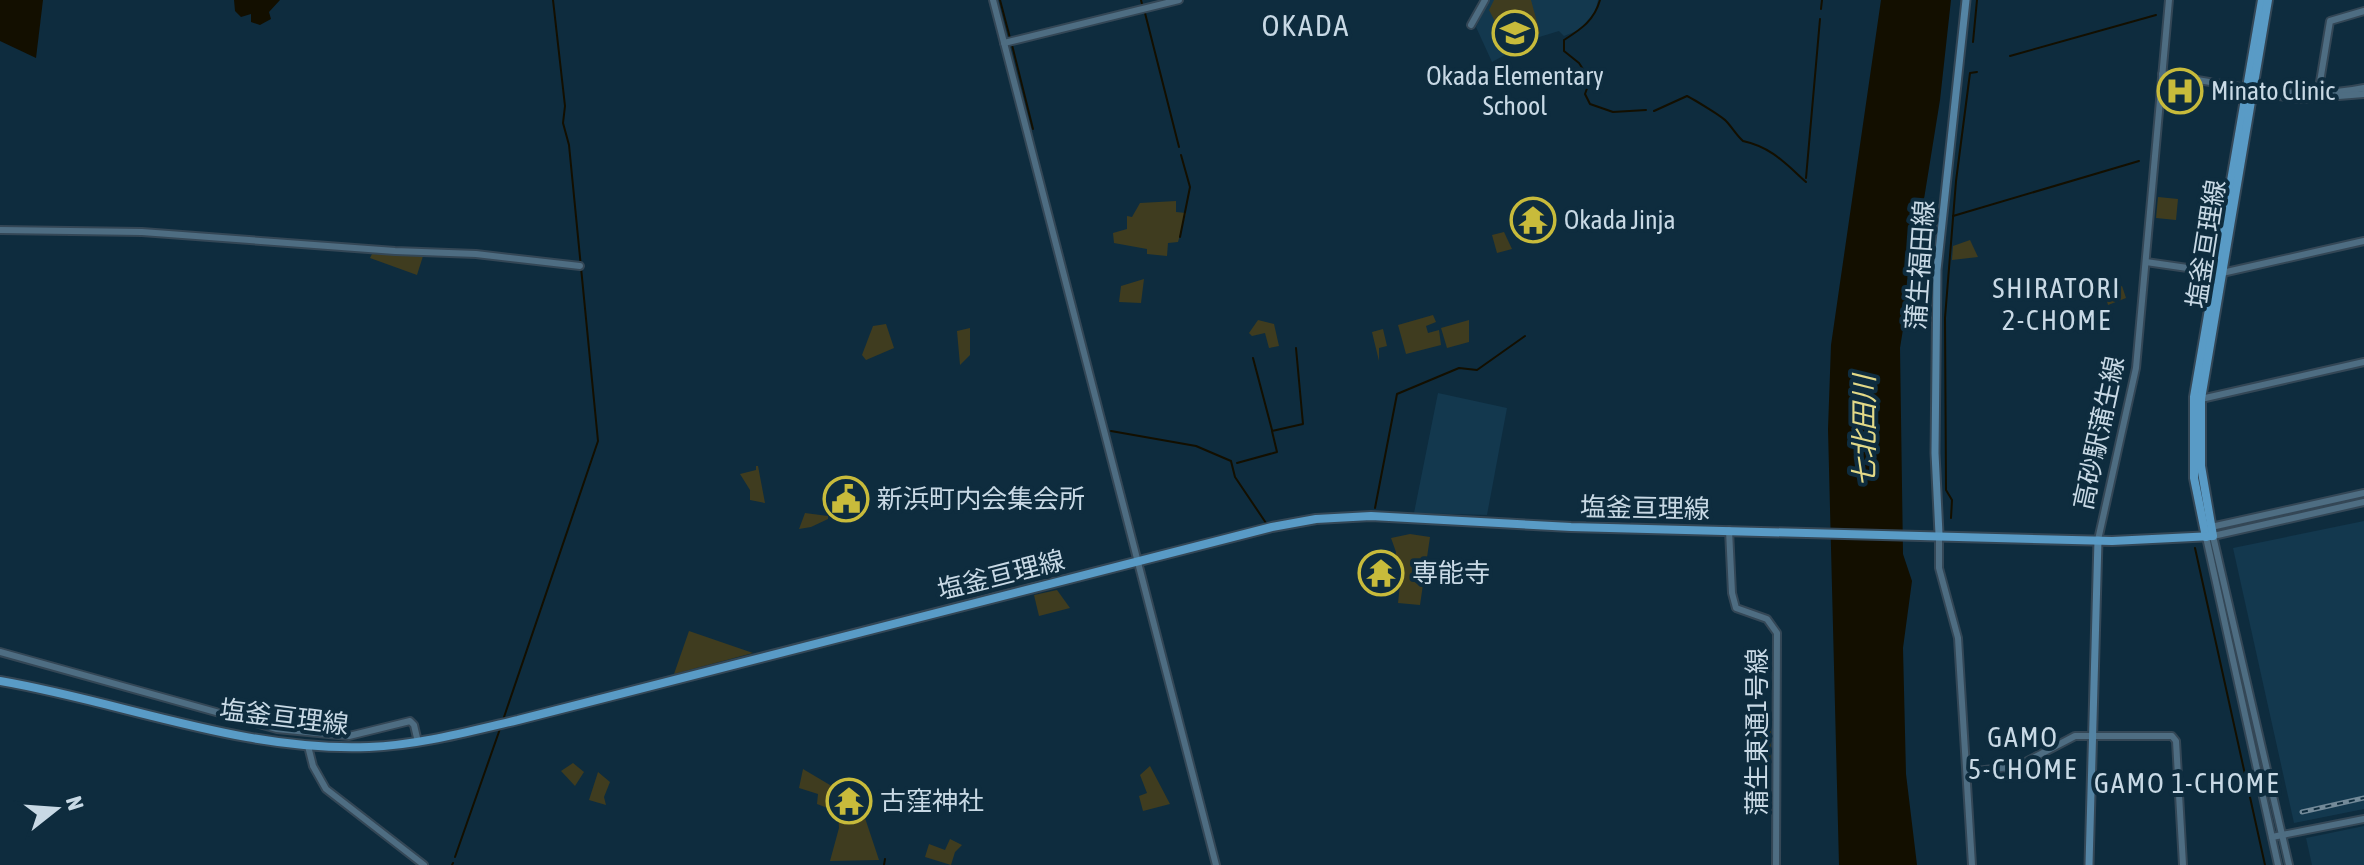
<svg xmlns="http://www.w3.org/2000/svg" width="2364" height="865" font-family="'Asap Condensed','Noto Sans JP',sans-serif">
<rect width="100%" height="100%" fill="#0e2c3e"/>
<g fill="#13384e">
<path d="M1489 0H1598L1595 12 1579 30 1564 36 1559 31 1536 38 1492 62 1476 27Z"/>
<path d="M1438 393 1507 408 1487 515 1414 513Z"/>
<path d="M2364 521V809L2294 823 2233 548Z"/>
<path d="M2364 826V865H2312L2306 838Z"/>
</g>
<g fill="#3f3c1f">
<path d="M1494 0H1531L1540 33 1516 46 1511 37 1502 35 1489 10Z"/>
<path d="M2158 197 2178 199 2176 220 2156 218Z"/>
<path d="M1176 201V212L1186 213 1178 242 1168 243 1167 256 1147 254V249L1114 243 1113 233 1127 229V216L1132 217 1140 203Z"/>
<path d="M1504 232 1512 249 1497 253 1492 235Z"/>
<path d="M1970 240 1978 257 1952 260 1953 246Z"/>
<path d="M372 254 423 256 417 275 370 258Z"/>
<path d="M1144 279 1141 303 1119 302 1121 286Z"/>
<path d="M2122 286 2126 298 2108 305 2104 291Z"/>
<path d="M1433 315 1436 322 1426 326 1428 333 1439 330 1441 345 1406 354 1398 325Z"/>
<path d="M1258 320 1274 324 1279 346 1269 348 1265 333 1252 336 1249 333Z"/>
<path d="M1469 320V342L1447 348 1441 328Z"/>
<path d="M886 324 894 348 866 360 862 355 873 326Z"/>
<path d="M970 328V355L960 365 957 331Z"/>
<path d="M1383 329 1387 346 1379 348V361L1372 332Z"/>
<path d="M756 466H758L765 503 750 500V490L740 474 756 470Z"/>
<path d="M805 513 828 516V519L811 527 799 529Z"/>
<path d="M1410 534 1430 537 1420 605 1398 603 1400 584 1391 582 1396 552 1391 538Z"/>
<path d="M1057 590 1070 608 1039 616 1034 595Z"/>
<path d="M689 631 753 653 674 674Z"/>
<path d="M1746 730 1760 734 1771 731 1770 779 1755 764Z"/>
<path d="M573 763 584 772 575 786 561 771Z"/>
<path d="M1150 766 1170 804 1143 811 1139 796 1147 793 1140 775Z"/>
<path d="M803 769 835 788 833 802 863 812 879 860 830 861 839 828 838 812 817 804 818 794 799 788Z"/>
<path d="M598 772 610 782 604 797 606 805 589 800Z"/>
<path d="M950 839 962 845 955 852 951 865 925 857 929 844 945 850Z"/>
</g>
<g fill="#130f00">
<path d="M0 0H43L36 58 0 41Z"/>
<path d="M234 0H280L269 12 271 19 260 25 251 22V14L241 17 235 11Z"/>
<path d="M1881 0H1951L1940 100 1900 348 1903 554 1912 581 1903 648 1906 774 1917 865H1839L1828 429 1831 345Z"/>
</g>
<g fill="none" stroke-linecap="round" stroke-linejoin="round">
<g stroke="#130f00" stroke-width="2">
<path d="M1000 0 1010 38"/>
<path d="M1141 0 1142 4"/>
<path d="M1600 0C1594 21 1581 29 1564 40V51L1579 63 1590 80 1585 94 1590 104 1613 112 1646 110"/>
<path d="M1821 9 1822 0"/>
<path d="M1145 13 1179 147"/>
<path d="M1973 42 1977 0"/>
<path d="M1012 45 1033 129"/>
<path d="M2010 56 2156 15"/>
<path d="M1006 64 1026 140"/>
<path d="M1654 111 1687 96C1693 99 1723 117 1726 121 1732 127 1736 135 1743 141 1771 147 1785 163 1806 182"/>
<path d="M1806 178 1820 19"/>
<path d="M1953 216 2139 161"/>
<path d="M1180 237 1190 187 1181 155"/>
<path d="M1253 358 1272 430"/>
<path d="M1111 431 1196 446 1231 461 1235 477 1266 523"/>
<path d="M1237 463 1277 452 1272 431 1303 424 1296 348"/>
<path d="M1375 508 1397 394 1459 368 1477 370 1525 336"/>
<path d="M1951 518 1952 500 1946 490 1945 318 1956 181 1970 73 1977 72"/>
<path d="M2195 548 2265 865"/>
<path d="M503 720 598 441 569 145 563 123 565 106 553 0"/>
<path d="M455 857 501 726"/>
<path d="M452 865 453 863"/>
<path d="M884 865 885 859"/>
</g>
<g stroke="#344756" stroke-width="10">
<g id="tertiary">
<path d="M993 0 1216 865"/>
<path d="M1471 25 1485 0"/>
<path d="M1004 43 1179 0"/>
<path d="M2162 74C2228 84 2297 102 2364 88"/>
<path d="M2250 92 2301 99 2364 94"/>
<path d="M2318 94 2330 21 2364 11"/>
<path d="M0 230 142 232 395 251 476 254 580 266"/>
<path d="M2146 262 2222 273 2364 241"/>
<path d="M2201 399 2364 362"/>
<path d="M2211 527 2364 493"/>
<path d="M1729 530 1732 593 1736 608 1767 619 1777 633 1776 865"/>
<path d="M1939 534V568L1958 638 1972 865"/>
<path d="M2206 537 2278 865"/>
<path d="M2098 540 2136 368 2169 0"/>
<path d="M0 652 277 729 349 736 410 721 414 725 418 742"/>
<path d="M308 746 313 766 326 789 424 865"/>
<path d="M1968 772 2018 766 2075 736H2172L2176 741 2183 865"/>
<path d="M2272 837 2364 819"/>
<path d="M2289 865 2213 536 2364 502"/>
</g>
</g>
<g stroke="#344756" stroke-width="11">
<g id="secondary">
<path d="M1939 534 1935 453 1937 270 1966 0"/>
<path d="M2089 865 2098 540"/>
</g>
</g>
<g stroke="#344756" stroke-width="12">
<g id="primary">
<path d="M2206 537 2194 478V397L2262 0"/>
<path d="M0 681C123 702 243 752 369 747 420 745 470 731 518 720L1272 527 1316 519 1371 516 1571 527 2112 541 2213 536 2201 466V399L2268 0"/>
</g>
</g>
<use href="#tertiary" stroke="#4e6d82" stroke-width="6"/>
<use href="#secondary" stroke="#5484a4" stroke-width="7"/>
<use href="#primary" stroke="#599bc6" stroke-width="8"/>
<g stroke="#738a99" stroke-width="5">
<path id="rail" d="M2302 812 2364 798"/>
</g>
<use href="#rail" stroke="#0e2c3e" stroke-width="2" stroke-dasharray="6" stroke-linecap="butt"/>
</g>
<defs>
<g id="school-ring" transform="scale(2.3)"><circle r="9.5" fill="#0e2c3e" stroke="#c8bb3b" stroke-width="1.5"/><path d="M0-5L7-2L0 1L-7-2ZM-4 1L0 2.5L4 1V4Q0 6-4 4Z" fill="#c8bb3b"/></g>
<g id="hospital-ring" transform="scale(2.3)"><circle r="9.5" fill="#0e2c3e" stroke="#c8bb3b" stroke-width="1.5"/><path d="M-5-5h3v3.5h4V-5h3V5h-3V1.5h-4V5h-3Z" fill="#c8bb3b"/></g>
<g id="temple-ring" transform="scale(2.3)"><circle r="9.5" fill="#0e2c3e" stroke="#c8bb3b" stroke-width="1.5"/><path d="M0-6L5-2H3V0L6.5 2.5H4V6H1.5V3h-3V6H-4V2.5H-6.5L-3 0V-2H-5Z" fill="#c8bb3b"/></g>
<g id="civic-ring" transform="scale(2.3)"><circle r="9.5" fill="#0e2c3e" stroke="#c8bb3b" stroke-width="1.5"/><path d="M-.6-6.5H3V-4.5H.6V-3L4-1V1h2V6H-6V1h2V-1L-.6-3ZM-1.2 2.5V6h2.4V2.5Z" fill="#c8bb3b"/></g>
</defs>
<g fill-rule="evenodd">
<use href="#school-ring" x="1515" y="33"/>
<use href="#hospital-ring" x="2180" y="91"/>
<use href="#temple-ring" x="1533" y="220"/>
<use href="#civic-ring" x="846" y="499"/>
<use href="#temple-ring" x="1381" y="573"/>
<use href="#temple-ring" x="849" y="801"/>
</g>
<g text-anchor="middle" stroke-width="8" stroke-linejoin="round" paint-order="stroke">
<g font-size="26" fill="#c8d9e5" stroke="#0e2c3e" text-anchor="start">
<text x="1515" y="85" text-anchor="middle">Okada Elementary<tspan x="1515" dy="30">School</tspan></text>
<text x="2211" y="100">Minato Clinic</text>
<text x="1564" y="229">Okada Jinja</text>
<text x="877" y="508">新浜町内会集会所</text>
<text x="1412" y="582">専能寺</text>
<text x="880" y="810">古窪神社</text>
</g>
<g font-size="26" fill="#c8d9e5" stroke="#0e2c3e">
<text transform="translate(2206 244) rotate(-81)" y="9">塩釜亘理線</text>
<text transform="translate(1920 265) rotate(-86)" y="9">蒲生福田線</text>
<text transform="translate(2099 433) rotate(-78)" y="9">高砂駅蒲生線</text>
<text transform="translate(1645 508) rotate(1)" y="9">塩釜亘理線</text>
<text transform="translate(1001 575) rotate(-14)" y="9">塩釜亘理線</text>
<text transform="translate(284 717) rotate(7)" y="9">塩釜亘理線</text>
<text transform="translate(1757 732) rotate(-90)" y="9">蒲生東通1号線</text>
</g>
<g font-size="28" letter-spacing="2" fill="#c8d9e5" stroke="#0e2c3e">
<text x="2057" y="298">SHIRATORI<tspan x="2057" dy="32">2-CHOME</tspan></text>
<text x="2023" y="747">GAMO<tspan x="2023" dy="32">5-CHOME</tspan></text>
<text x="2187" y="793">GAMO 1-CHOME</text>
</g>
<g font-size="28" font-style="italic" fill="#e2d988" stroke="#0e2c3e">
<text transform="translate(1864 431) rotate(-90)" y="10">七北田川</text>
</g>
<g font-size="30" letter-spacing="2" fill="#c8d9e5" stroke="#0e2c3e">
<text x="1306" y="36">OKADA</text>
</g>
</g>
<g transform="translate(56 809) rotate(73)" stroke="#0e2c3e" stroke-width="6" paint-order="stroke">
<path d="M0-6L14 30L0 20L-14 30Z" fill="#c8d9e5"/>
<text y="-12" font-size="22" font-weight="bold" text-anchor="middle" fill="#c8d9e5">N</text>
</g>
</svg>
